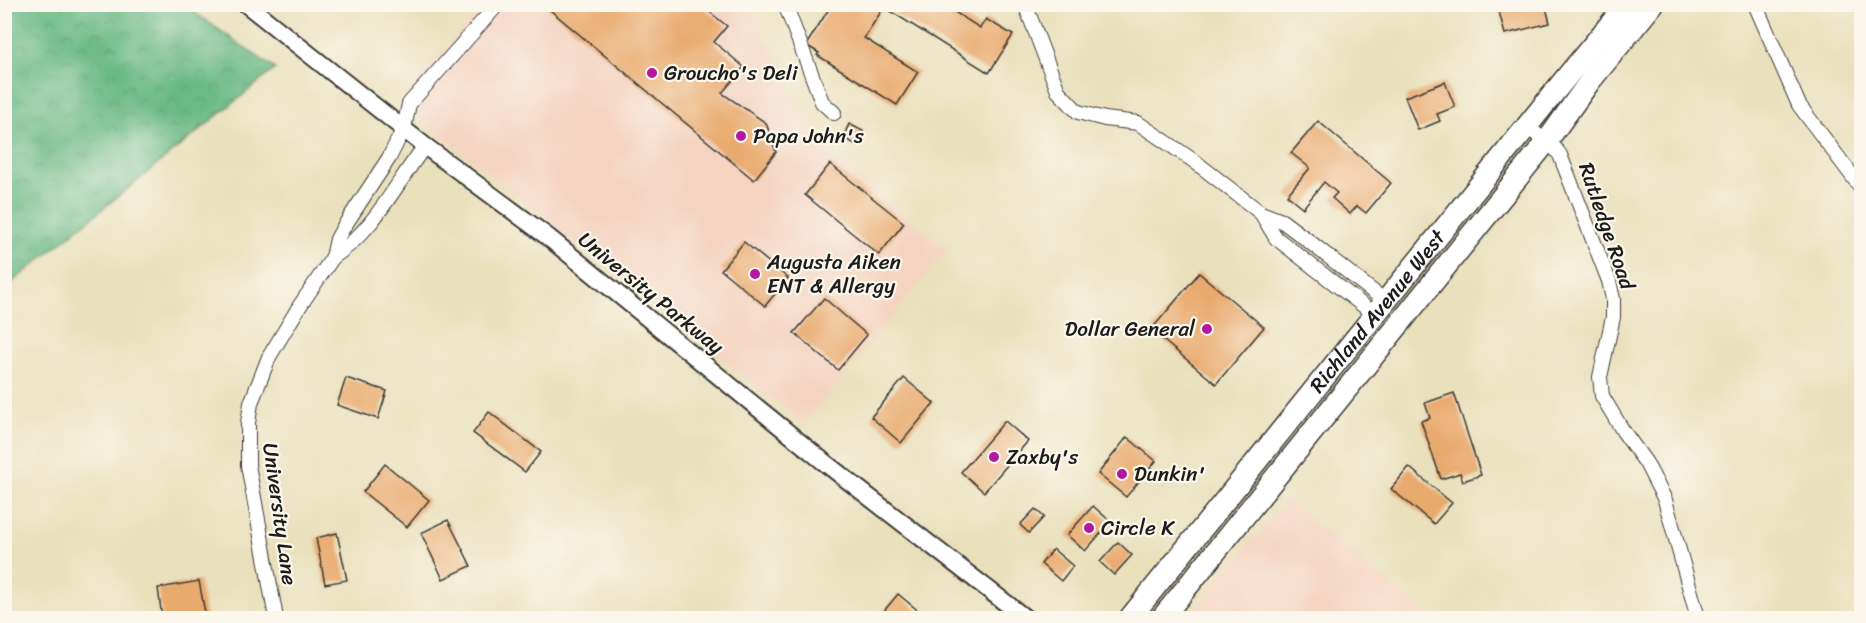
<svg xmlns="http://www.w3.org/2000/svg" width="1866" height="623" font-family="Sriracha,sans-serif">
<defs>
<pattern id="forest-crowns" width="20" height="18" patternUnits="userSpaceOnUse" patternTransform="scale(1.5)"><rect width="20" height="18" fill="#6bba85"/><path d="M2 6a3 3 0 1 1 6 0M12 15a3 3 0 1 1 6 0" fill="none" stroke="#5c9f72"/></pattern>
</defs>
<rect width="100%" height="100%" fill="#fbf7ec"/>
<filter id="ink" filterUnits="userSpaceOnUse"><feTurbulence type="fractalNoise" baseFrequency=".0167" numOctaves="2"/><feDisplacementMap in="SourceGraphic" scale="12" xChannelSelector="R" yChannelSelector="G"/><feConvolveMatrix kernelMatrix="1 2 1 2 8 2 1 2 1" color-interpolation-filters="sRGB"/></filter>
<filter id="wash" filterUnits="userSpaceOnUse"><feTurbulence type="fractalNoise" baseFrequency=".008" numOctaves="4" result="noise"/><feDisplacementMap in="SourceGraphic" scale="24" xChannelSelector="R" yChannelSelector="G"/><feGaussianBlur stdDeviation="1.35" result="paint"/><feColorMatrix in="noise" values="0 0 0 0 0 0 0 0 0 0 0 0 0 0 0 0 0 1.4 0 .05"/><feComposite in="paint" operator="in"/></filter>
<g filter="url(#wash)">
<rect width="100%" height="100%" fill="#e9e0bc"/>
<g fill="#f4d3c1">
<path d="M483 5H749L818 146 947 249 804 424 399 102Z"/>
<path d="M1286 499 1430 618H1188Z"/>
</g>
<path fill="url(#forest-crowns)" stroke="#446b50" stroke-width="1.5" d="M5 4 184 5 275 69 5 288Z"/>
<g id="blocks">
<g fill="#e9aa6e">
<path d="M832 4H942L980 28 986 19 1013 35 989 73 884 7 864 38 918 72 897 105 817 55 819 53 806 45Z"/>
<path d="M1497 4H1545L1550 23 1505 34Z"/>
<path d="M544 5H701L727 26 714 42 744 67 722 93 766 123 776 152 754 180Z"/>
<path d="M1445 82 1455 107 1437 114 1440 121 1418 130 1405 97Z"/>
<path d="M1318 121 1391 183 1366 213 1357 206 1350 214 1332 198 1337 193 1324 182 1303 208 1287 195 1310 168 1291 153Z"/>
<path d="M849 124 863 131 857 145 843 138Z"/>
<path d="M830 164 904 223 879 255 805 195Z"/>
<path d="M744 242 788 278 765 306 721 270Z"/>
<path d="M1199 273 1264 327 1216 384 1151 330Z"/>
<path d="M824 298 867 335 838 370 794 333Z"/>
<path d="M346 378 387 391 378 419 337 405Z"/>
<path d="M904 378 934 403 901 443 871 417Z"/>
<path d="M1454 393 1481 475 1463 481 1460 473 1441 479 1421 421 1430 418 1425 403Z"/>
<path d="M489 412 541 452 525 472 473 433Z"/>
<path d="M1005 421 1028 441 984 492 961 472Z"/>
<path d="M1127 437 1156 461 1126 497 1098 474Z"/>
<path d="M385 464 429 500 407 527 363 492Z"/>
<path d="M1409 467 1452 503 1434 524 1391 489Z"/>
<path d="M1093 506 1111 522 1085 551 1067 535Z"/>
<path d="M1035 509 1044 517 1029 533 1020 525Z"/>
<path d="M448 520 471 566 443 579 421 533Z"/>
<path d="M337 533 347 580 325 584 316 538Z"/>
<path d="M1118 542 1132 555 1114 575 1100 562Z"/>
<path d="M1053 549 1073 566 1061 581 1041 564Z"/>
<path d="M199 581 206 618H162L158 588Z"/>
<path d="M898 594 927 618H878Z"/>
</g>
</g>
</g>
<g filter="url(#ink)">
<use href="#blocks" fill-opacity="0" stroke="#3b3934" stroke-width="1.5"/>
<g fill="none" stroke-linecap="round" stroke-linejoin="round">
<g stroke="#3b3934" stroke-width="16">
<g id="minor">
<path d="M785 4 822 102 834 113"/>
<path d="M1025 4 1058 91 1078 112 1105 119 1138 123 1194 161 1261 213 1282 221 1306 239 1385 301"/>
<path d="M1755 4 1799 105 1862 189"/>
<path d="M1527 127 1554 147 1560 155 1609 281 1613 299V317L1600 377 1602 396 1623 431 1646 463 1665 500 1698 618"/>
<path d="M1261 213 1276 238 1374 314"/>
<path d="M333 257C374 231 396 183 425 146"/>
<path d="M276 618 248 465V423L251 403 269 357 299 307 333 257 337 239 343 228 389 158 404 128 409 104 498 4"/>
</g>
</g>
<g stroke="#3b3934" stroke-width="20">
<path id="tertiary" d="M246 4 425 146 548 237 824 462 1025 618"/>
</g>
<g stroke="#3b3934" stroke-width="24">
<g id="primary">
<path id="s1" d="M1130 618 1569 74 1627 4"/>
<path d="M1162 618 1547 141 1590 81 1653 4"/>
</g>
</g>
<use href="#minor" stroke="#fff" stroke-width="14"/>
<use href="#tertiary" stroke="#fff" stroke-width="16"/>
<use href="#primary" stroke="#fff" stroke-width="21"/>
</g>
</g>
<g fill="#b5179e" stroke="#fbf7ec" stroke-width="2">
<circle cx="652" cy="73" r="6"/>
<circle cx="741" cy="136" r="6"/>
<circle cx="755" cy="274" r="6"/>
<circle cx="1207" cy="329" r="6"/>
<circle cx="994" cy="457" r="6"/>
<circle cx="1122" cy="474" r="6"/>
<circle cx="1089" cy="528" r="6"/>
</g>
<g text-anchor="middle" stroke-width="4.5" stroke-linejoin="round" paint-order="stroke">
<g font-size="21" fill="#1c1c1c" stroke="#fbf7ec" text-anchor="start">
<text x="664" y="80">Groucho's Deli</text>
<text x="753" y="143">Papa John's</text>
<text x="767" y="269">Augusta Aiken<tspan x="767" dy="24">ENT &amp; Allergy</tspan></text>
<text x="1195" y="336" text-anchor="end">Dollar General</text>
<text x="1006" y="464">Zaxby's</text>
<text x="1134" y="481">Dunkin'</text>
<text x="1101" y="535">Circle K</text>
</g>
<g font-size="21" fill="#1c1c1c" stroke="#fbf7ec">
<text transform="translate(1607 226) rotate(71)" y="7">Rutledge Road</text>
<text transform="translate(651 293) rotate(39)" y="7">University Parkway</text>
<text dy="7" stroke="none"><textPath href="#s1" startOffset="394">Richland Avenue West</textPath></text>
<text transform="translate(280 514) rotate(82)" y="7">University Lane</text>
</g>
</g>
<rect width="1866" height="623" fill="none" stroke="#fbf7ec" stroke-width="24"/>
</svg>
